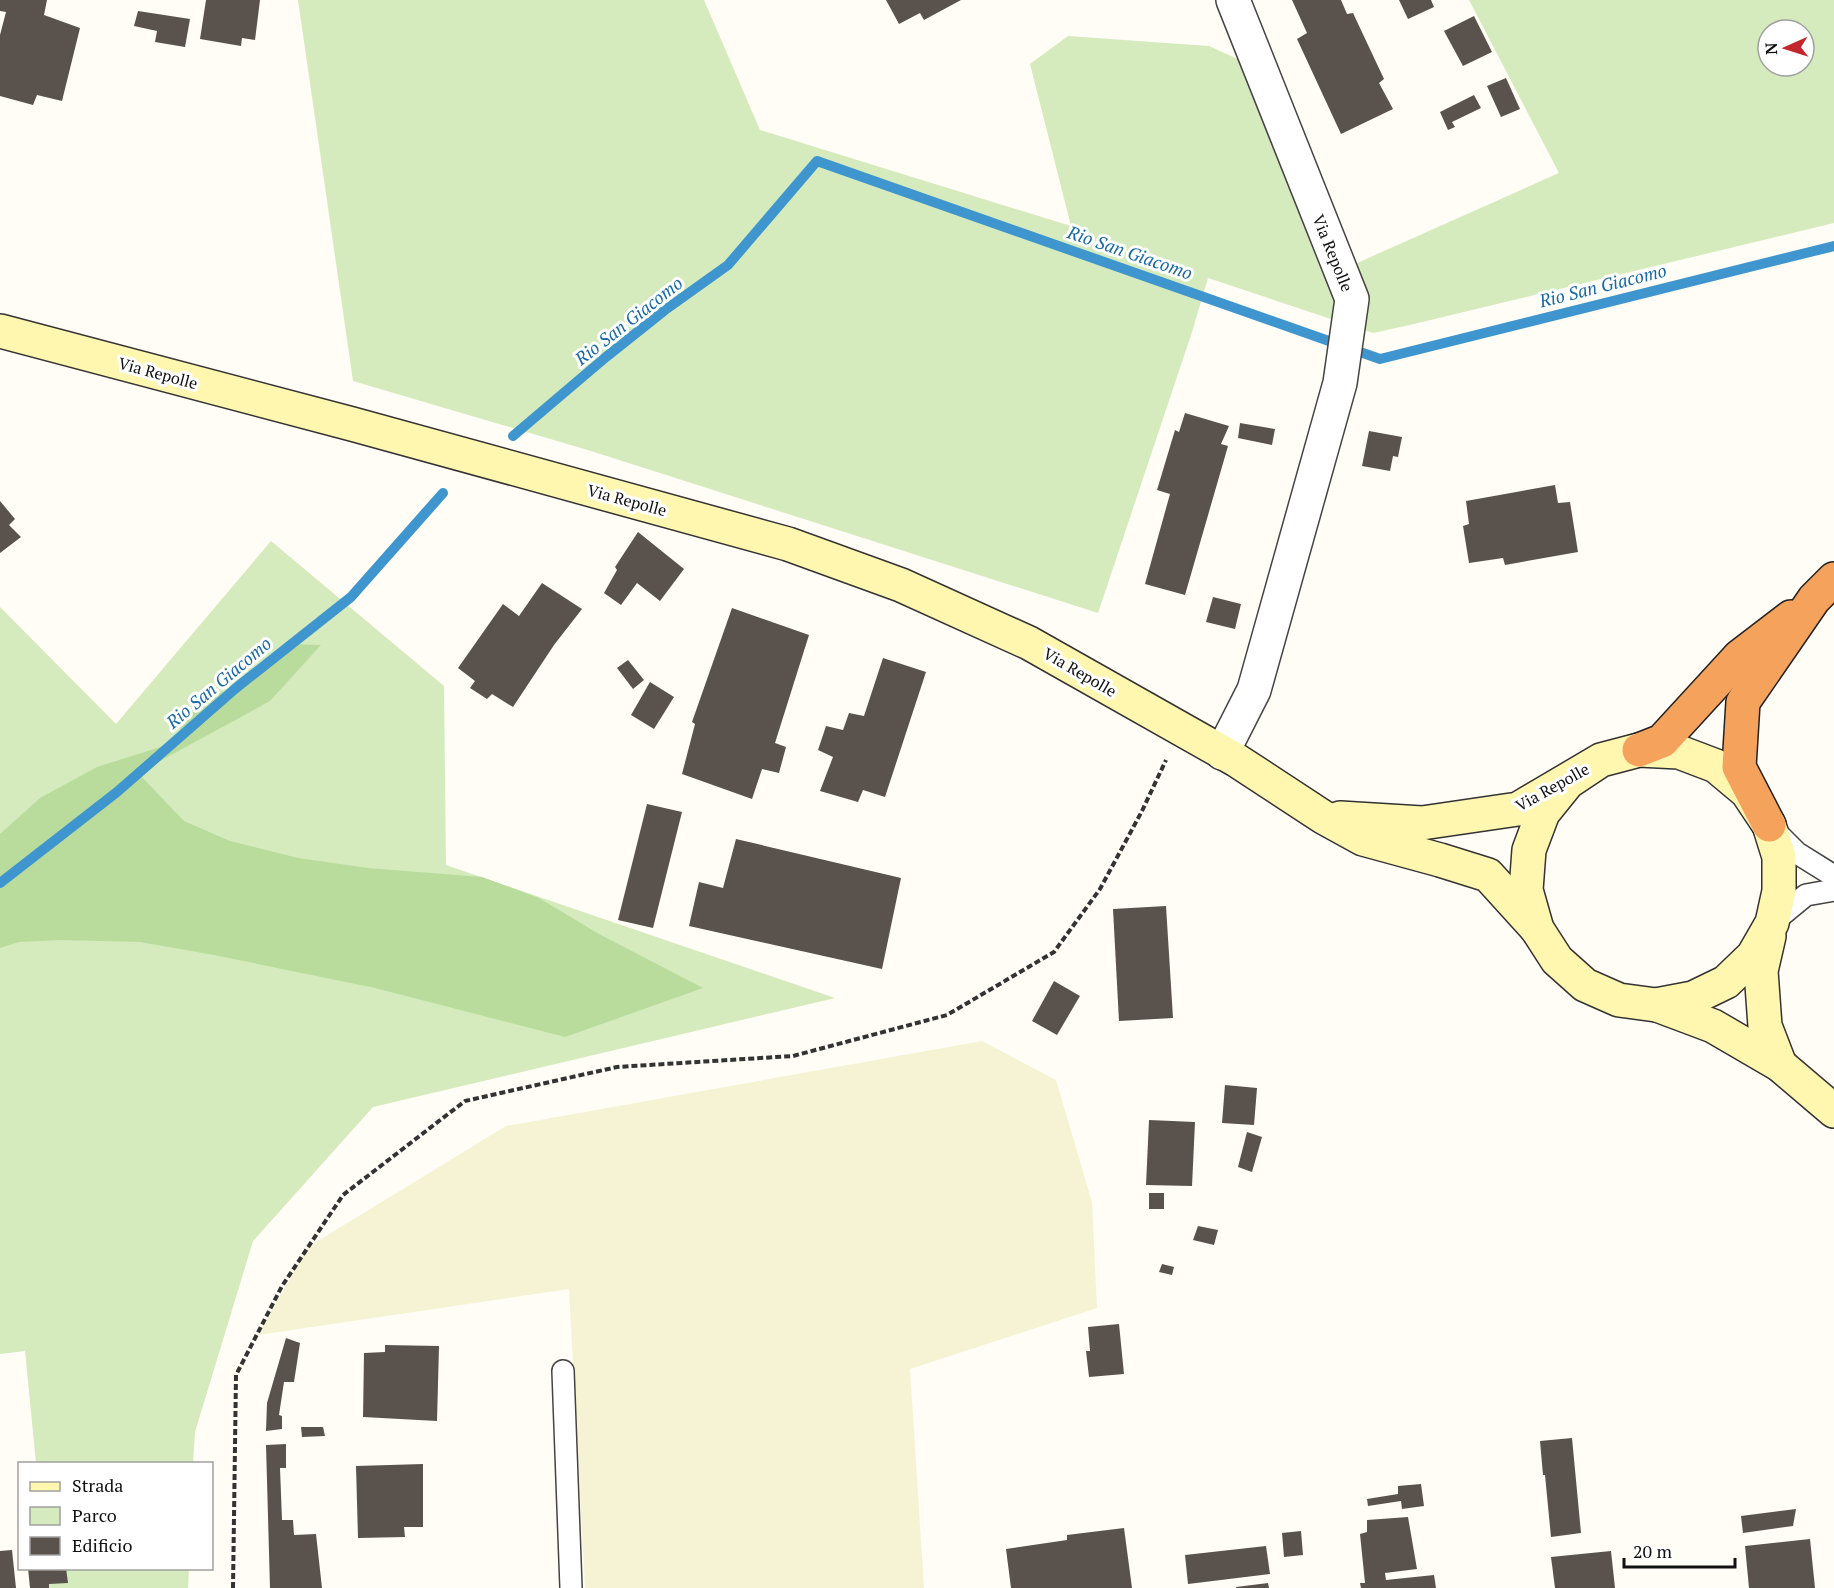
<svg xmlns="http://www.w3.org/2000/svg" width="1834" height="1588" font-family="'PT Serif',serif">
<rect width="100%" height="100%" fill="#fffdf5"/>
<path fill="#f6f3d4" d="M982 1041 1056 1080 1092 1202 1097 1308 910 1369 924 1588H585L569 1289 258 1335 308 1247 506 1126Z"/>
<g fill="#d5ebbd" fill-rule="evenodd">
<path d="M298 0H704L760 130 1071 226 1030 64 1068 36 1209 46 1244 62 1328 276 1559 173 1469 0H1834V223L1414 324 1373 333 1208 278 1192 332 1098 613 591 451 353 381ZM1768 30H1804V66H1768Z"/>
<path d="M271 541 444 686 446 865 835 998 373 1107 253 1241 195 1432 193 1463H36L25 1351 0 1354V607L116 724Z"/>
<path d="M46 1569H189L188 1588H47Z"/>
</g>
<path fill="#b9dc9c" d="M292 644 321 645 270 701 138 773 184 821 230 841 298 858 368 868 482 877 539 898 599 934 703 988 565 1037 375 988 214 955 140 942 61 940 19 942 0 948V834L40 798 97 767 173 743 195 700 236 688Z"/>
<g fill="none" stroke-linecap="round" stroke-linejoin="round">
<g stroke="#3f96cf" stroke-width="10">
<path d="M513 436 606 357 665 310 728 265 817 161 1380 359 1834 246"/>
<path d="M0 883 117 792 236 688 351 597 443 493"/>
</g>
</g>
<g fill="#5a524d">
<path d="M0 0H47L44 15 80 28 62 101 37 95 33 105 0 96V35L6 12 0 11Z"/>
<path d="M206 0H260L255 40 242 38 241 46 200 39Z"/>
<path d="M886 0H961L924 20 920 13 899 24Z"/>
<path d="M1292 0H1341L1347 14 1353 13 1384 79 1379 83 1393 109 1341 134 1297 39 1307 33Z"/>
<path d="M1399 0H1431L1434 7 1408 19Z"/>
<path d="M138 11 190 19 185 47 155 42 157 31 134 26Z"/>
<path d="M1474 16 1492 52 1463 66 1444 31Z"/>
<path d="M1506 78 1520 109 1501 117 1487 86Z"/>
<path d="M1474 95 1481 108 1452 122 1455 127 1448 130 1440 112Z"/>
<path d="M1185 413 1229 426 1221 444 1228 446 1185 595 1145 584 1170 494 1157 490 1175 430 1179 432Z"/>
<path d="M1240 423 1275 429 1272 445 1238 438Z"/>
<path d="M1369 431 1402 437 1398 457 1393 456 1390 471 1362 466Z"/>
<path d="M1555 485 1558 503 1570 502 1578 552 1505 565 1503 558 1469 563 1463 526 1469 524 1466 501Z"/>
<path d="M0 501 15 519 9 525 21 537 0 553Z"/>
<path d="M638 532 684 569 660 601 637 583 621 605 604 593 617 570 615 567Z"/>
<path d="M542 583 582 609 554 645 513 707 492 694 487 699 470 688 475 681 458 668 503 604 519 616Z"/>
<path d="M1213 597 1241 604 1235 629 1206 622Z"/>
<path d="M732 608 809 635 775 743 786 747 779 773 762 769 752 799 682 774 695 724 692 722Z"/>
<path d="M883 658 926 672 885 797 863 790 858 802 820 791 833 757 818 750 826 726 843 730 849 713 864 716Z"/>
<path d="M628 660 644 680 633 689 617 668Z"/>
<path d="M650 682 674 697 654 729 631 715Z"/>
<path d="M647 804 682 812 653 928 618 920Z"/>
<path d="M736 839 901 878 882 969 689 926 699 882 723 888Z"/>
<path d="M1166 906 1173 1018 1119 1021 1113 909Z"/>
<path d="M1054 981 1080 996 1057 1035 1032 1021Z"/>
<path d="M1225 1085 1257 1088 1254 1125 1222 1123Z"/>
<path d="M1149 1120 1195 1122 1192 1186 1146 1185Z"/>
<path d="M1247 1132 1262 1137 1252 1172 1238 1167Z"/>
<rect x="1149" y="1193" width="15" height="16"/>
<path d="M1198 1226 1218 1230 1214 1245 1193 1240Z"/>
<path d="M1162 1264 1174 1267 1172 1275 1159 1272Z"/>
<path d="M1119 1324 1124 1374 1089 1377 1086 1351H1090L1088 1327Z"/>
<path d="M286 1338 300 1343 294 1382H284L279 1415 282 1416V1429L266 1431 267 1403Z"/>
<path d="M385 1345 439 1346 437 1421 363 1417 364 1353 385 1352Z"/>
<path d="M301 1427H323L325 1436 302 1437Z"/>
<path d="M1572 1438 1581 1533 1551 1537 1545 1475H1543L1540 1441Z"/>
<path d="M286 1444V1468H280L282 1520H293L294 1535 316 1534 322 1588H270L266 1445Z"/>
<path d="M423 1464V1527H404L405 1537 358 1538 356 1466Z"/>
<path d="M1421 1484 1424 1506 1402 1509 1401 1501 1368 1506 1367 1499 1398 1494V1486Z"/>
<path d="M1796 1509 1793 1526 1743 1533 1741 1516Z"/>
<path d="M1408 1517 1417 1569 1385 1573 1386 1580 1434 1575 1436 1588H1361L1360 1583H1365L1360 1534 1367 1532V1520Z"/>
<path d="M1124 1528 1132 1588H1011L1006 1549 1067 1540V1535Z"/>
<path d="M1301 1531 1303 1555 1284 1557 1282 1533Z"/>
<path d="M1810 1539 1815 1588H1749L1745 1546Z"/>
<path d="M1266 1546 1270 1574 1188 1584 1185 1555Z"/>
<path d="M12 1550 16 1588H0V1551Z"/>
<path d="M1611 1551 1615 1588H1555L1551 1557Z"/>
<path d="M28 1568H66L68 1583 49 1584V1588H30Z"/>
<path d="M1268 1583 1269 1588H1236V1587Z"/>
</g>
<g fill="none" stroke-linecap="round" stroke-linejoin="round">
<g stroke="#444" stroke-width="24">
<g id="lane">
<path d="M1776 832 1797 853 1834 876"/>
<path d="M1772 923 1806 895 1834 890"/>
<path d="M563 1371 571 1588"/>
</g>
</g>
<g stroke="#444" stroke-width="36">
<path id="street" d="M1222 753 1254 690 1340 383 1352 299 1233 0"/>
</g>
<g stroke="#333" stroke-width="36">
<g id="secondary">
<path d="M0 331 352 424 788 544 901 585 1029 643 1236 760 1323 817 1363 839 1440 860 1488 875 1537 929"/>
<path d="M1340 818 1422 823 1518 809 1601 760 1639 750 1679 752 1716 766 1747 792 1769 825 1779 857V891L1772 923 1753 956 1726 982 1693 998 1656 1005 1619 1000 1585 985 1557 960 1537 929 1526 890 1529 850 1543 813 1568 782 1601 760"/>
<path d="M1769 936 1761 971 1765 1026 1780 1065"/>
<path d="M1657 1005 1713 1026 1780 1065 1834 1111"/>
</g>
</g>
<g stroke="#222" stroke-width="36">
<g id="highway">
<path d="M1639 750 1662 741 1740 656 1791 617"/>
<path d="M1769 825 1739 767 1743 702 1814 599 1834 579"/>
</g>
</g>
<path stroke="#333" stroke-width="4" stroke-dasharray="6 3" stroke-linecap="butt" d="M233 1588 236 1375 282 1286 343 1195 465 1101 617 1067 793 1056 947 1015 1054 952 1100 889 1142 811 1166 760"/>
<use href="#lane" stroke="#fff" stroke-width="21"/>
<use href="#street" stroke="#fff" stroke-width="33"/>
<use href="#secondary" stroke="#fff6b0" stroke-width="33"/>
<use href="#highway" stroke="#f5a25d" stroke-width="33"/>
</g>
<g text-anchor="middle" stroke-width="6" stroke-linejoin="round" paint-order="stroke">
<g font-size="16" fill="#111" stroke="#fff">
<text transform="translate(1333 253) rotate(68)" y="6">Via Repolle</text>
<text transform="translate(158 373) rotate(15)" y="6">Via Repolle</text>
<text transform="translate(627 500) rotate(15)" y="6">Via Repolle</text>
<text transform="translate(1080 672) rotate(30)" y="6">Via Repolle</text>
<text transform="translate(1552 787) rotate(-29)" y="6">Via Repolle</text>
</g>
<g font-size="18" font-style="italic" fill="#1768a6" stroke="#fff">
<text transform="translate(1130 253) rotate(19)" y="6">Rio San Giacomo</text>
<text transform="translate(1603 286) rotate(-14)" y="6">Rio San Giacomo</text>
<text transform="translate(629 321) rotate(-38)" y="6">Rio San Giacomo</text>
<text transform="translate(219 683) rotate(-40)" y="6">Rio San Giacomo</text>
</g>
</g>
<rect x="18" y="1462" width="195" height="108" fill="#ffffff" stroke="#a0a0a0" stroke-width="1.5"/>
<rect x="30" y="1482" width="30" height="9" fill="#fff6b0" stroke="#a0a0a0" stroke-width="1.5"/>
<text x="72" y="1492" font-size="18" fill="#111111">Strada</text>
<rect x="30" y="1507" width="30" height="18" fill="#d5ebbd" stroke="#a0a0a0" stroke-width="1.5"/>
<text x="72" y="1522" font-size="18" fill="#111111">Parco</text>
<rect x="30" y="1537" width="30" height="18" fill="#5a524d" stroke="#a0a0a0" stroke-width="1.5"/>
<text x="72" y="1552" font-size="18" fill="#111111">Edificio</text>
<g transform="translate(1786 48) rotate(267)"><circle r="28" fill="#ffffff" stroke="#a0a0a0" stroke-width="1.5"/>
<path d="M0-4.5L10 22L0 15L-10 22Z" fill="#c4262e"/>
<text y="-9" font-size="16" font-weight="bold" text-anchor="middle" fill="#111111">N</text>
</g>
<path d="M1624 1558v9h111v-9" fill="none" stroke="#111111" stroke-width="3"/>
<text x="1633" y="1558" font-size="18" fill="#111111" stroke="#ffffff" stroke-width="4.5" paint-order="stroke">20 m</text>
</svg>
